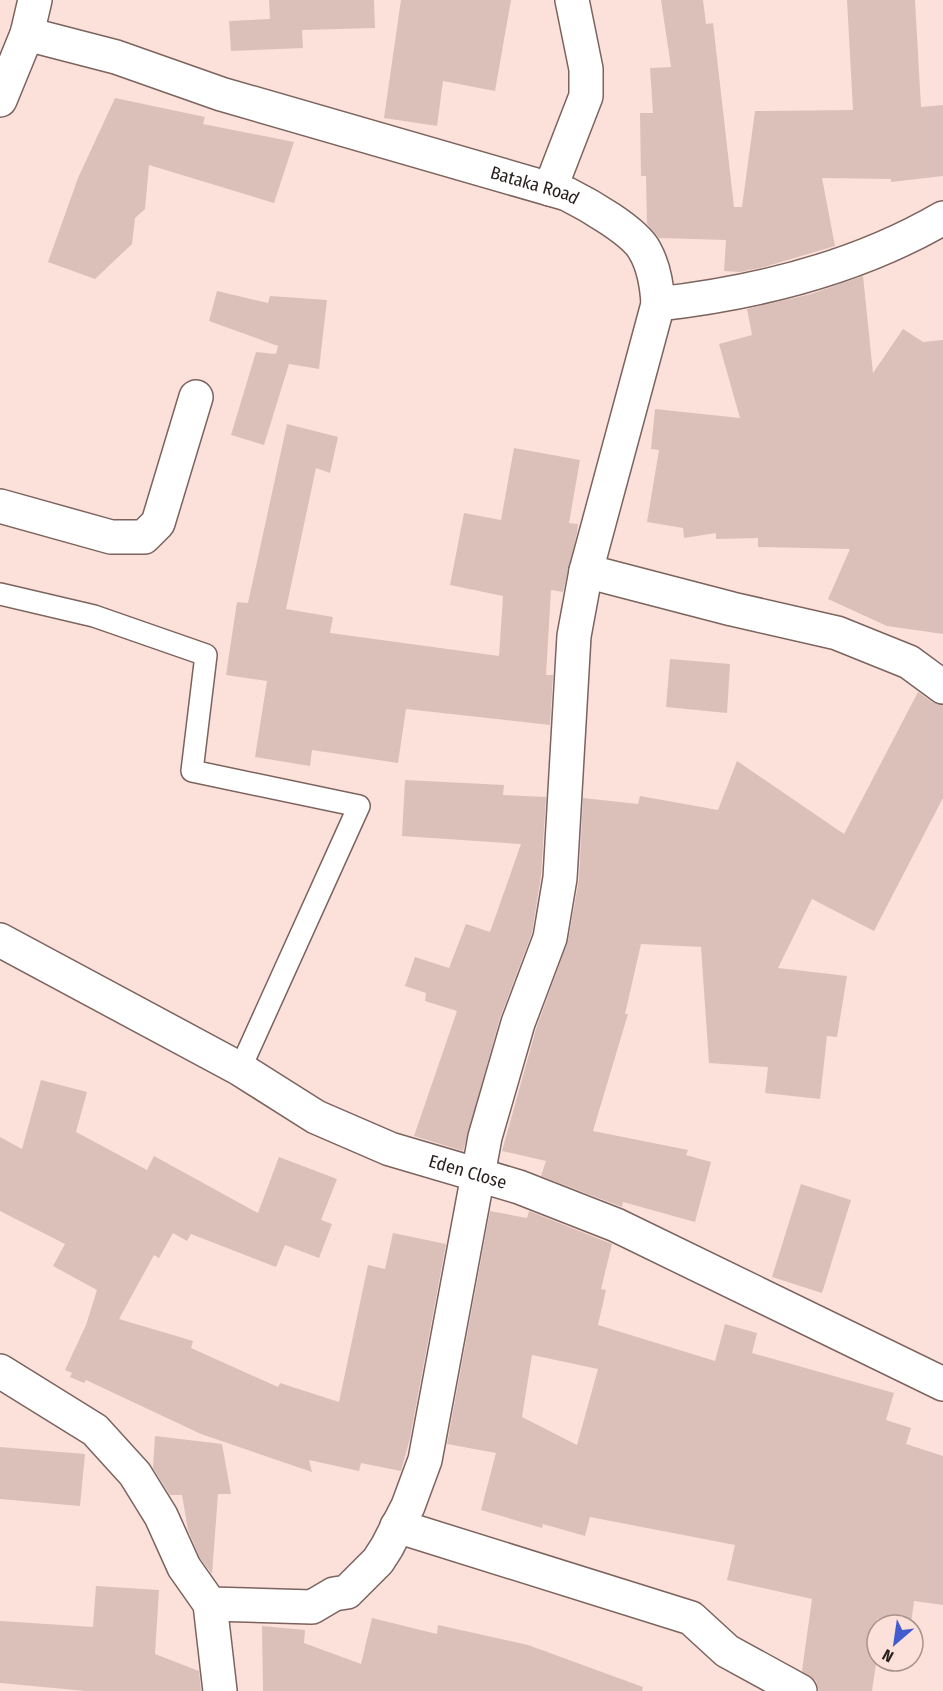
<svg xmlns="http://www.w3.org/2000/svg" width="943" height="1691" font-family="'Fira Sans Condensed',sans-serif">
<rect width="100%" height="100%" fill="#fce0da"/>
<g fill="#dbc0ba" fill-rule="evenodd">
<path d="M269 0H374L375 28 302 30 303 48 231 51 229 21 270 19Z"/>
<path d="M401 0H511L495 91 443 81 437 126 384 118Z"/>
<path d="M661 0H703L706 24 713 23 734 207H742L755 111 853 110 847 0H915L921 107 943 105V176L891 182V179L822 178 835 246 764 267 740 272 724 271 726 240 659 238 647 224 646 176H641L640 113H653L650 68 671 67Z"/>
<path d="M115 98 205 117 203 124 294 142 274 203 149 165 145 209 135 218 132 244 95 279 48 262 78 178Z"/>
<path d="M863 276 873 373 903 329 923 342 943 340V634L887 626 828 599 850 549 758 547V538L716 539V533L684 538 683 528 647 522 659 450 651 449 655 409 740 418 719 344 752 335 747 309 811 294Z"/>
<path d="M217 291 268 303 270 296 327 300 319 369 289 364 264 445 231 435 256 352 276 354 278 346 209 321Z"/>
<path d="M287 424 338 437 330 473 316 468 286 609 333 617 330 633 499 656 503 596 450 585 464 513 501 520 514 448 580 460 569 523 578 524 577 533 563 592 551 590 546 675H553L550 725 406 709 398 763 312 750 310 766 255 757 267 681 226 675 237 602 248 603Z"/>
<path d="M670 659 730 664 727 713 666 707Z"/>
<path d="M918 692 932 702 943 705V798L874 931 812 899 778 968 847 976 837 1037 827 1036 820 1099 765 1093 768 1067 709 1063 701 947 641 944 625 1014H628L593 1131 688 1150 686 1155 711 1162 695 1222 623 1202 622 1207 541 1176 546 1161 502 1151 536 1029 568 941 579 879 583 798 638 804 640 796 718 810 737 761 844 834Z"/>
<path d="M405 780 504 785 503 795 546 797 541 876 532 933 500 1018 463 1151 414 1136 457 1011 425 1001 426 993 405 986 415 957 449 968 466 924 490 932 521 844 402 836Z"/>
<path d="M41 1080 87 1092 76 1132 147 1170 154 1156 258 1213 279 1157 337 1179 321 1220 332 1224 319 1258 285 1245 276 1267 191 1234 187 1241 173 1233 159 1258 154 1255 119 1319 193 1341 191 1348 278 1387 280 1383 339 1402 368 1265 385 1269 393 1233 446 1244 410 1438 401 1471 361 1463 359 1471 309 1460 312 1472 201 1434 86 1380 84 1383 70 1377 72 1373 65 1370 86 1325 97 1290 53 1266 65 1244 0 1211V1137L22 1149Z"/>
<path d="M801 1184 851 1200 822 1293 772 1277Z"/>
<path d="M490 1211 527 1218 529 1211 612 1244 601 1289 606 1290 598 1325 715 1361 725 1324 757 1333 752 1353 894 1393 886 1420 911 1428 906 1444 943 1456V1605L914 1601 911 1624 877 1619V1657L872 1691H819L816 1681 802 1671 812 1599 727 1580 735 1545 590 1517 585 1536 543 1524 542 1528 481 1510 496 1453 447 1444ZM532 1355 598 1369 577 1445 522 1417Z"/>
<path d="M155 1436 222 1444 231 1494H218L212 1574 200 1558 188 1530 182 1495H170L153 1468Z"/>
<path d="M0 1447 85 1454 80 1506 0 1499Z"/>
<path d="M96 1586 159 1590 155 1654 199 1671 201 1691H86L0 1683V1621L93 1627Z"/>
<path d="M372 1618 437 1634 438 1625 528 1645 643 1687 642 1691H263L262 1626 305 1630 304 1643 361 1664Z"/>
</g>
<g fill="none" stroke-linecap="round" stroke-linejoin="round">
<g stroke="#7b635e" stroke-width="24">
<path id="lane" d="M0 594 94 616 206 655 192 771 359 806 240 1069"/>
</g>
<g stroke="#7b635e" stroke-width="36">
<g id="street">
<path id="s1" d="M27 34 116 57 221 94 567 194C587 204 635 231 645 251 654 267 657 286 658 304L586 571 574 636 560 878 550 938 518 1023 485 1137 425 1460 408 1506 387 1547 378 1561 347 1592 334 1594 312 1607 210 1604"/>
<path d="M0 100 27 34 35 0"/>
<path d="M550 189 586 96V69L572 0"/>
<path d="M658 304C756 293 857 268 943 218"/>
<path d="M0 506 111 537H144L158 523 196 397"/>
<path d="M586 571 732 609 837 633 909 662 943 687"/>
<path id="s2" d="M0 940 240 1069 316 1117 390 1149 519 1187 616 1225 943 1384"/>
<path d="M0 1371 95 1430 135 1474 161 1516 184 1567 210 1604 220 1691"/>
<path d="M397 1526 691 1618 727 1651 800 1691"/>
</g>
</g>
<use href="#lane" stroke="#fff" stroke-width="21"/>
<use href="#street" stroke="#fff" stroke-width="33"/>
</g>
<g text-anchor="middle" stroke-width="4.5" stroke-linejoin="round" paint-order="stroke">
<g font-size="18" fill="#281f1d" stroke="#fce0da">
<text dy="6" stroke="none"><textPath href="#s1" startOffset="530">Bataka Road</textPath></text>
<text dy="6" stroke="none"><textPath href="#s2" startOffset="524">Eden Close</textPath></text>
</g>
</g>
<g transform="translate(895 1643) rotate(209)"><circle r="28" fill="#fce0da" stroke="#a7938e" stroke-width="1.5"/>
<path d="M0-4.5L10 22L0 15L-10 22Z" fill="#425bcf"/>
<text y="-9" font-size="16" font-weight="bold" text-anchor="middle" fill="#281f1d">N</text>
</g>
</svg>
